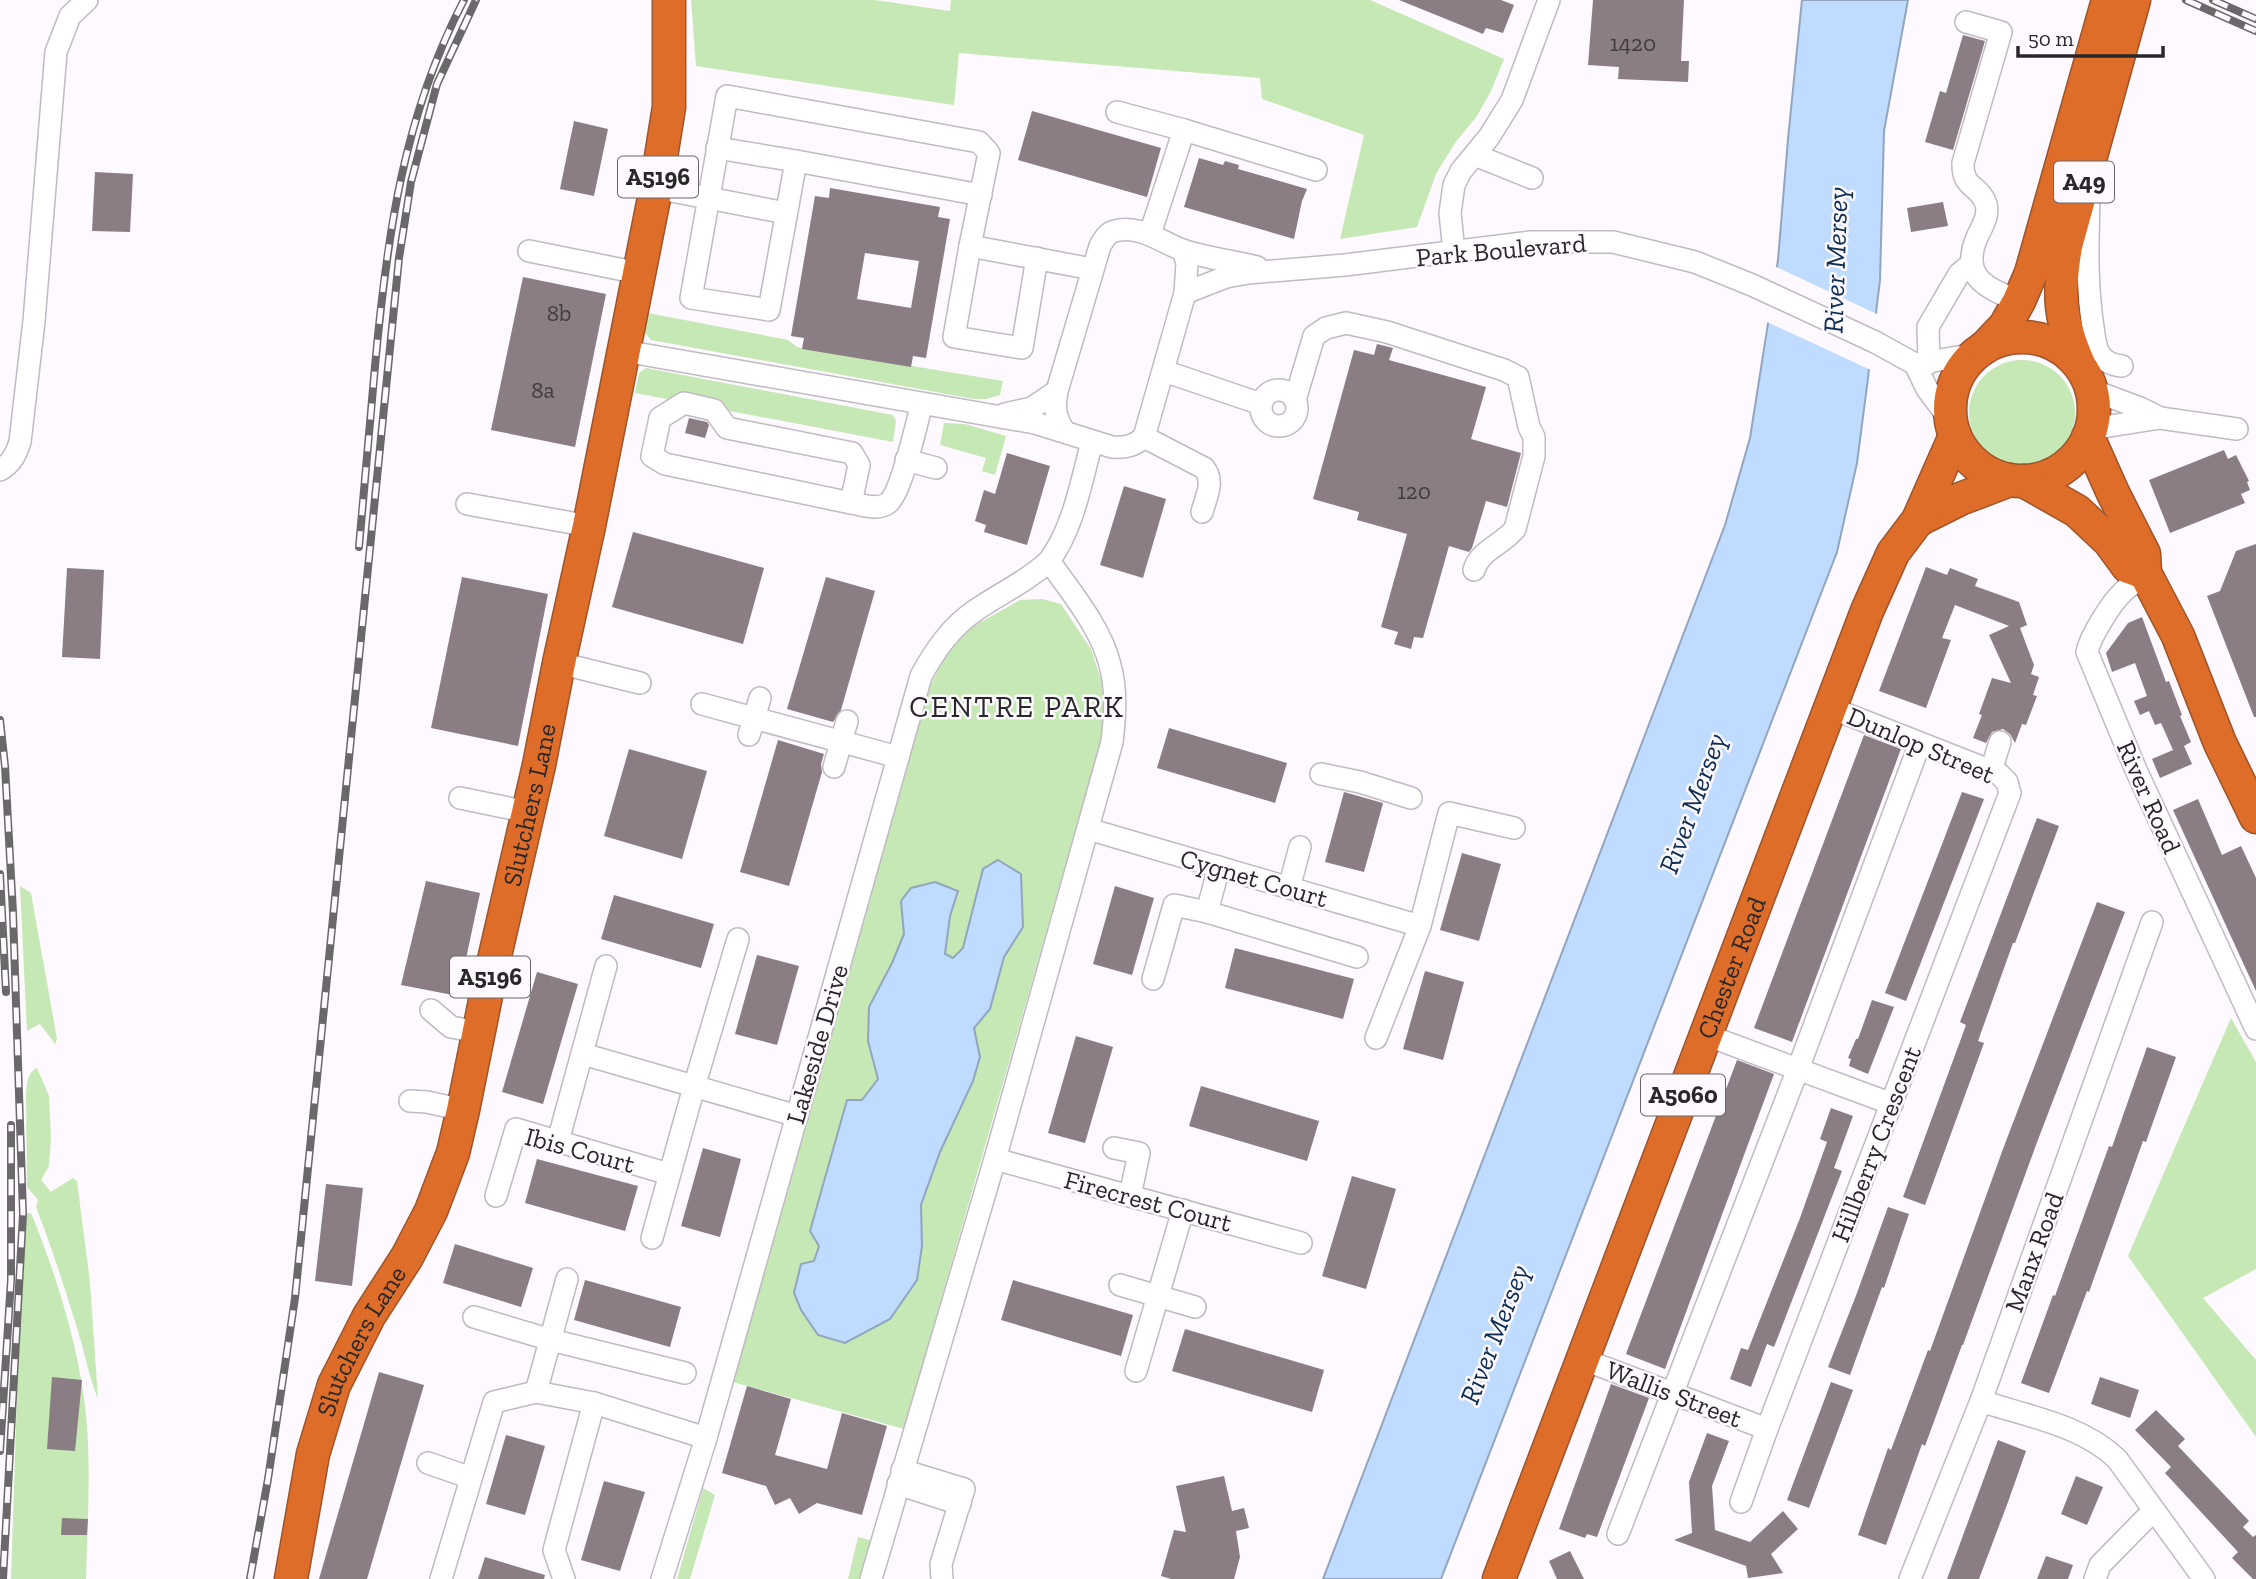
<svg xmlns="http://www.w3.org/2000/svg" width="2256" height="1579" font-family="'Zilla Slab',serif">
<rect width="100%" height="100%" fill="#fdf9fe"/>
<g fill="#c5e8b4">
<path d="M691 0H875L950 11 951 0H1370L1504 59 1491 91 1477 116 1455 143 1436 174 1417 227 1340 239 1364 135 1262 99 1260 78 959 53 954 105 696 66Z"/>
<path d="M643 312 788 340 797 347 1003 381 1000 395 986 399H974L651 340 640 327Z"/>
<circle cx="2022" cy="413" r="53"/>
<path d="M646 368 893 415 896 421 893 442 635 393 639 373Z"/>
<path d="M944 423 965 424 1006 436 995 475 982 471 986 458 940 445Z"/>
<path d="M1042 599 1061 604 1091 649 1102 683 1104 716 1100 744 904 1429 729 1381 906 772 926 694 948 651 972 627 1020 600Z"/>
<path d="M20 886 31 893 57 1039 55 1044 40 1024 27 1031Z"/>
<path d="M2231 1018 2256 1062V1269L2203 1298 2256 1360V1437L2128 1256Z"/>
<path d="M37 1068 49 1096 51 1138 49 1166 41 1180 51 1192 73 1178 77 1181 90 1282 98 1399C89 1377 85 1354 78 1331 65 1289 52 1248 36 1207L38 1200 27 1187 26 1094C27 1083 27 1073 37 1068Z"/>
<path d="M31 1213C60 1284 86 1369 88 1445 90 1490 87 1535 86 1579H11L23 1214Z"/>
<path d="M703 1488 715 1495 690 1579H677Z"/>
<path d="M858 1537 873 1541 862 1579H848Z"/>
</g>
<g fill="#bfdbff" stroke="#92a5bf" stroke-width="2">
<path d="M1802 0H1908L1884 131 1880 280 1867 386 1857 463 1837 552 1441 1579H1323L1725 525 1750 438 1778 260 1788 139Z"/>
<path d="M998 860 1021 874 1023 927 1004 957 990 1009 974 1028 980 1057 973 1081 940 1152 921 1205 922 1246 917 1280 890 1319 845 1343 818 1335 801 1310 794 1293 801 1264 814 1261 819 1246 810 1231 847 1100H862L878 1079 868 1041 869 1007 892 963 904 934 901 901 911 888 935 882 958 891 950 916 945 954 953 958 963 948 983 869Z"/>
</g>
<path fill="#fdf9fe" d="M1774 266 1879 315 1873 371 1765 321Z"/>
<g fill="#8a7d84" fill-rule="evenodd">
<path d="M1399 0H1501L1514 5 1503 33 1486 28 1483 34Z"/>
<path d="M1593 0H1684L1681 61H1689L1688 82 1618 79 1619 67 1588 65Z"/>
<path d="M1963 35 1985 41 1953 150 1925 142 1940 91 1946 93Z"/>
<path d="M1032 111 1161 148 1147 197 1018 160Z"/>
<path d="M574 121 608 129 594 196 560 189Z"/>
<path d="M1199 158 1223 165 1225 161 1239 165 1238 169 1307 189 1302 201 1294 239 1184 207Z"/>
<path d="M95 172 133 174 130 232 92 231Z"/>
<path d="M830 188 940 207 938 217 950 219 926 358 913 356 911 367 802 349 804 338 791 336 815 196 829 198ZM865 253 919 261 911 308 857 299Z"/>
<path d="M1943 202 1948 226 1911 232 1907 208Z"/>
<path d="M523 277 606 294 575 447 491 430Z"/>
<path d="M1377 344 1393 348 1389 360 1486 387 1471 439 1521 453 1507 507 1486 501 1472 548 1469 552 1449 546 1423 638 1414 637 1411 649 1394 644 1398 632 1381 627 1407 534 1357 520 1359 512 1313 499 1354 350 1374 355Z"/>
<path d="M689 418 707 422 709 425 705 438 685 433Z"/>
<path d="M2224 450 2228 459 2236 455 2249 481 2247 482 2250 490 2241 494 2245 503 2170 533 2149 480Z"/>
<path d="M1007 453 1050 466 1027 545 984 532 986 525 975 521 984 490 995 494Z"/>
<path d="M1124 486 1166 499 1143 578 1100 565Z"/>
<path d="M633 532 764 568 743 644 612 607Z"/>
<path d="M2256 544V717H2254L2207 596 2220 591 2236 551Z"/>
<path d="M1926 567 1947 575 1950 568 1978 579 1975 586 2019 602 2027 625 2020 628 2034 665 2031 674 2039 677 2033 695 2037 696 2026 725 2022 724 2015 743 2010 734 2003 729 1992 732 1986 743 1973 738 1982 715 1979 714 1992 678 2011 683 1989 635 2009 626 1955 605 1942 638 1951 640 1926 708 1879 691Z"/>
<path d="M67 568 104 570 100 659 62 657Z"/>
<path d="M462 577 548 594 518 746 431 728Z"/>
<path d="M826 577 875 591 841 710 833 722 787 709Z"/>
<path d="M2142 617 2166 682 2169 681 2182 715 2180 716 2191 742 2184 746 2192 764 2160 778 2152 759 2173 750 2161 723 2155 725 2149 711 2140 715 2134 701 2147 696 2135 663 2112 672 2106 653 2128 623Z"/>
<path d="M1169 728 1287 763 1275 803 1157 768Z"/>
<path d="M1864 735 1901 749 1792 1042 1754 1028Z"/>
<path d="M778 740 824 754 821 764 822 772 789 886 740 872Z"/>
<path d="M629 749 707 771 682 859 604 836Z"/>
<path d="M1344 792 1383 803 1364 872 1325 862Z"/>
<path d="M1962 792 1984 799 1906 1001 1885 993Z"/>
<path d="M2198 799 2222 855 2241 846 2256 878V991L2173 810Z"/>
<path d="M2037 818 2059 826 2015 943H2013L1978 1041 1984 1043 1925 1205 1903 1197 1966 1025 1960 1022Z"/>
<path d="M1462 853 1501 864 1479 941 1440 930Z"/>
<path d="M426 881 480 893 458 996 401 985Z"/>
<path d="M1115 886 1154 898 1132 975 1093 964Z"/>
<path d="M614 895 714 924 701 968 601 939Z"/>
<path d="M2097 902 2125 912 2036 1145 1963 1345H1962L1925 1446 1922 1444 1886 1545 1858 1535 1888 1448 1891 1450 1928 1350 1930 1351 2003 1149Z"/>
<path d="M1235 948 1354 979 1343 1019 1225 988Z"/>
<path d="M757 955 799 966 777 1045 735 1034Z"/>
<path d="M1425 971 1464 982 1443 1060 1403 1049Z"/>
<path d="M537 972 578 984 543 1104 502 1092Z"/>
<path d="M1872 1000 1894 1007 1868 1074 1849 1066 1851 1059 1848 1058 1856 1039H1858Z"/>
<path d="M1076 1036 1113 1047 1085 1143 1048 1133Z"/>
<path d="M2147 1047 2176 1057 2146 1142 2143 1141 2089 1292 2087 1291 2049 1393 2021 1383 2053 1295 2055 1296 2109 1146 2112 1147Z"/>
<path d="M1737 1060 1774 1074 1665 1369 1626 1354Z"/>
<path d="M1201 1086 1319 1121 1307 1161 1189 1126Z"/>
<path d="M1831 1108 1853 1116 1834 1168 1842 1171 1774 1347 1767 1344 1751 1387 1730 1379 1741 1348 1748 1350 1800 1218 1827 1142 1820 1139Z"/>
<path d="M703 1148 741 1159 720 1237 681 1226Z"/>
<path d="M537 1159 638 1186 625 1231 525 1203Z"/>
<path d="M1352 1176 1396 1189 1366 1289 1322 1276Z"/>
<path d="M326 1184 363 1188 352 1286 315 1281Z"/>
<path d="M1888 1207 1909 1214 1884 1288 1882 1287 1850 1375 1828 1367 1857 1293Z"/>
<path d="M455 1244 533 1268 521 1307 443 1283Z"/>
<path d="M585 1280 681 1307 670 1347 574 1320Z"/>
<path d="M1013 1280 1133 1315 1121 1356 1001 1320Z"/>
<path d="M1185 1329 1324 1370 1312 1412 1172 1371Z"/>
<path d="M379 1372 424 1385 367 1579H319Z"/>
<path d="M52 1377 82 1380 75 1451 47 1449Z"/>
<path d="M2100 1377 2139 1390 2130 1418 2091 1404Z"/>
<path d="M1831 1382 1853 1390 1809 1508 1787 1500Z"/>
<path d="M1611 1384 1649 1398 1597 1537 1587 1534 1585 1538 1559 1529Z"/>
<path d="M747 1386 791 1399 775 1455 827 1469 842 1413 887 1426 862 1515 817 1503 799 1514 790 1498 775 1505 766 1486 722 1473Z"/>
<path d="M2156 1410 2185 1439 2178 1446 2249 1521 2243 1527 2253 1537 2256 1535V1579H2253L2232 1558 2238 1552 2165 1473 2171 1467 2135 1430Z"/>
<path d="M1707 1433 1729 1441 1712 1486 1715 1530 1750 1542 1783 1511 1798 1529 1771 1554 1783 1573 1748 1578 1746 1566 1674 1540 1692 1533 1689 1482Z"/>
<path d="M506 1435 545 1446 525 1515 486 1504Z"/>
<path d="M1998 1440 2026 1451 2008 1502 1979 1579H1947Z"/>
<path d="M1224 1476 1232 1511 1244 1508 1249 1528 1236 1531 1240 1557 1234 1579H1171L1161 1576 1174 1530 1186 1532 1176 1486Z"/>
<path d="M2076 1476 2103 1487 2087 1525 2061 1514Z"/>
<path d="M604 1481 645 1492 620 1571 581 1560Z"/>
<path d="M62 1518 88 1519 87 1535H61Z"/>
<path d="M1570 1551 1584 1579H1557L1549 1561Z"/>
<path d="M2046 1556 2073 1565 2068 1579H2037Z"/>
<path d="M485 1557 545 1575 544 1579H478Z"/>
</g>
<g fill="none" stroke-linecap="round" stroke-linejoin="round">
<g stroke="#c1b9c4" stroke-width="24">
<g id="minor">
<path d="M1966 22 2001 32 1963 163C1962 189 1980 185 1986 204 1989 215 1983 225 1978 235 1959 277 1986 288 2019 301"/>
<path d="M1117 112 1184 130 1150 234"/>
<path d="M1184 130 1316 170"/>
<path d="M717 148 796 161"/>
<path d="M1475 155 1532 178"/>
<path d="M656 188 786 213"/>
<path d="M981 195 796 161 769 310 691 298 727 96 979 142 989 153 970 246 1092 269"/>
<path d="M2089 196C2088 239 2086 283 2093 327 2094 335 2095 346 2099 353 2104 362 2112 365 2122 366"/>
<path d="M970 246 954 337 1022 348 1037 258"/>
<path d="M529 251 639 273"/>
<path d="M1454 252 1450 213 1454 185 1461 171 1489 137 1512 100 1549 0"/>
<path d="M1185 293 1226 277 1248 273 1345 265 1530 242H1613L1695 262 1752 285 1875 342 1915 364 1976 354"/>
<path d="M624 351 1035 423 1112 447C1126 448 1134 446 1144 437L1185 293 1187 263 1183 250"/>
<path d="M1929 363 1928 327 1959 274 1972 263"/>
<path d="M1915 364 1927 389 1951 421"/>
<path d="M1164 371 1261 404"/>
<circle cx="1279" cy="408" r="18"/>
<path d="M2092 390 2140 408 2160 418 2237 429"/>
<path d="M1295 400 1314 336 1326 328 1346 323 1387 332 1504 370 1518 377 1529 427 1534 437V456L1515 529C1502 545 1480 550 1474 570"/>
<path d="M1005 414 1032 408 1057 391"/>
<path d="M2091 429 2160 418"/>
<path d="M1064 431C1055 417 1054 407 1057 391L1100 246C1104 239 1107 233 1115 231 1138 224 1162 242 1182 250 1206 258 1232 261 1257 267"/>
<path d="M1144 437 1204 468C1215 481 1206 497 1202 512"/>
<path d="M906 460 936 468"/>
<path d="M0 470C12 463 16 454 20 442L34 321 56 52 70 16 87 0"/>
<path d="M851 503 859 465 852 453 727 428 714 410 684 403 660 418 652 456 665 464 851 503C863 505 878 511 888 503 902 492 916 424 922 404"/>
<path d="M467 504 589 526"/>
<path d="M2147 576C2138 581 2129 585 2123 592 2111 603 2090 637 2087 652L2136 770 2256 1029"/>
<path d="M559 663 640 683"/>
<path d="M702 704 898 757"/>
<path d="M749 735 760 698"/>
<path d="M834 767 847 721"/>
<path d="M1991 771 2000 742"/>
<path d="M1321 774 1360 782 1411 798"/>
<path d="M460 798 528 812"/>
<path d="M1088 829 1420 926"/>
<path d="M1219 867 1207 912 1357 957"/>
<path d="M1289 888 1300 847"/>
<path d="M1153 979 1174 905 1207 912"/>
<path d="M431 1010 451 1027 478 1032"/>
<path d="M1706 1035 1892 1104"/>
<path d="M1376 1038 1420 926 1449 813 1514 828"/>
<path d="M583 1054 797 1116"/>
<path d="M410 1101 427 1102 463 1110"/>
<path d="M558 1141 606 966"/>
<path d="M1114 1148 1139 1153 1130 1196"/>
<path d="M995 1159 1301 1243"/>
<path d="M496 1196 516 1129 669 1174"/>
<path d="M652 1238 694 1087 738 939"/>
<path d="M567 1279 536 1392 594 1403 706 1438"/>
<path d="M1120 1285 1195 1307"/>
<path d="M474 1317 551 1340 685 1373"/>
<path d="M1582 1359 1767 1429"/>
<path d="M1136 1371 1183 1210"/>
<path d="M1981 1401C2026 1416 2082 1425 2117 1459L2204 1579"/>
<path d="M428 1463 471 1478"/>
<path d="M902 1470 964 1489 941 1564 942 1579"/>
<path d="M898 1484 960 1504"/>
<path d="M1741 1502 1767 1429 2010 793 2007 782 1999 774 1831 708"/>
<path d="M1618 1534 1798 1069 1920 743"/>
<path d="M441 1579 494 1402 536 1392"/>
<path d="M564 1579 554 1550 594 1403"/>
<path d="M662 1579 706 1438 921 676C935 650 951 627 976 610 1002 592 1025 583 1049 561"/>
<path d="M871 1579 995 1159 1112 742C1115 717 1117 690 1110 665 1101 628 1071 592 1049 561 1074 527 1081 482 1092 442"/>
<path d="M1910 1579 1981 1401 2152 922"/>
<path d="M2095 1579 2100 1565 2153 1511"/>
</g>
</g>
<g stroke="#9e542a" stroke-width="35">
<g id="highway">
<circle cx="2022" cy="409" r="72"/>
<path d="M1984 348 2005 326 2019 301 2031 273 2108 0"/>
<path d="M2079 364C2059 318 2058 294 2066 246L2134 0"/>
<path d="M2088 437 2113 493 2144 554 2145 573 2178 636 2220 743 2256 817"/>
<path d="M2024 481 2077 511 2109 541 2128 567 2145 573"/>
<path d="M1918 520 1960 499 2010 480"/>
<path id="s1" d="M291 1579 313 1454 334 1385 369 1316 407 1257 431 1211 453 1153 463 1110 488 986 539 765 559 663 589 526 656 188 669 107V0"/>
<path id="s2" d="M1499 1579 1867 611 1893 553 1918 520 1955 436"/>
</g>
</g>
<use href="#minor" stroke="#fff" stroke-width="21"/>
<use href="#highway" stroke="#dd6d29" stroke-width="32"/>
<g stroke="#6b686c" stroke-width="8">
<g id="rail">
<path d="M2186 0 2256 31"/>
<path d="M2213 0 2256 19"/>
<path d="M359 547C364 487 370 426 375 366 387 236 403 117 464 0"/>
<path d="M0 720 5 766 13 913 23 1214 3 1579"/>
<path d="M0 874 6 992"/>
<path d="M0 1451 11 1280V1125"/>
<path d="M250 1579 268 1479 295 1298 399 258 411 182 437 84 476 0"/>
</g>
</g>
<use href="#rail" stroke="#fdf9fe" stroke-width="5" stroke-dasharray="16" stroke-linecap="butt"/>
</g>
<g text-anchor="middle" stroke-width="5" stroke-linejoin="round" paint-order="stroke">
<g font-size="23" fill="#423c41">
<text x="1633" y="51">1420</text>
<text x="559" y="321">8b</text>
<text x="543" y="398">8a</text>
<text x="1414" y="499">120</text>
</g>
<g fill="#fdf9fe" stroke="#69666a" stroke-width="2">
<rect x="618" y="156.5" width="80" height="41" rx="5"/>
<rect x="2054" y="161.5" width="60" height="41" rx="5"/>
<rect x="450" y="956.5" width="80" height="41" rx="5"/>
<rect x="1641" y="1074.5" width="84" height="41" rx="5"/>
</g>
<g font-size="24" font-weight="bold" fill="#2a272b">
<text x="658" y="185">A5196</text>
<text x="2084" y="190">A49</text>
<text x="490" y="985">A5196</text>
<text x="1683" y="1103">A5060</text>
</g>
<g font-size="26" fill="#2a272b" stroke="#fdf9fe">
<text transform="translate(1501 250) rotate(-5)" y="9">Park Boulevard</text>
<text transform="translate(1921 745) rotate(23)" y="9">Dunlop Street</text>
<text transform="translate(2149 797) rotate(66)" y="9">River Road</text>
<text dy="9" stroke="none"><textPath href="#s1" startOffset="817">Slutchers Lane</textPath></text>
<text transform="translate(1254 878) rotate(16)" y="9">Cygnet Court</text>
<text dy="9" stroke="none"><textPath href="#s2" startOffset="654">Chester Road</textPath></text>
<text transform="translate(817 1044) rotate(-74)" y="9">Lakeside Drive</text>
<text transform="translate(1876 1144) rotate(-69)" y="9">Hillberry Crescent</text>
<text transform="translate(580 1150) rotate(15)" y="9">Ibis Court</text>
<text transform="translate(1148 1201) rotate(15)" y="9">Firecrest Court</text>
<text transform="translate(2034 1252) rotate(-70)" y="9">Manx Road</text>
<text dy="9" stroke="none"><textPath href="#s1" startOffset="250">Slutchers Lane</textPath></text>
<text transform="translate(1674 1394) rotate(21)" y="9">Wallis Street</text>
</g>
<g font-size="28" font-style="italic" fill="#0d2d52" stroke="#fdf9fe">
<text transform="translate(1835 260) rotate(-88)" y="10">River Mersey</text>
<text transform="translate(1692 803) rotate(-70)" y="10">River Mersey</text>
<text transform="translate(1494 1334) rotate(-69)" y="10">River Mersey</text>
</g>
<g font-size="30" letter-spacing="2" fill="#2a272b" stroke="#fdf9fe">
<text x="1017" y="717">CENTRE PARK</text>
</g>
</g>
<path d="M2018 46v10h145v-10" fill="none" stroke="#2a272b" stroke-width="3.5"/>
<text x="2028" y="46" font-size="21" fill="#2a272b" stroke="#fdf9fe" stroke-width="5" paint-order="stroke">50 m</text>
</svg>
